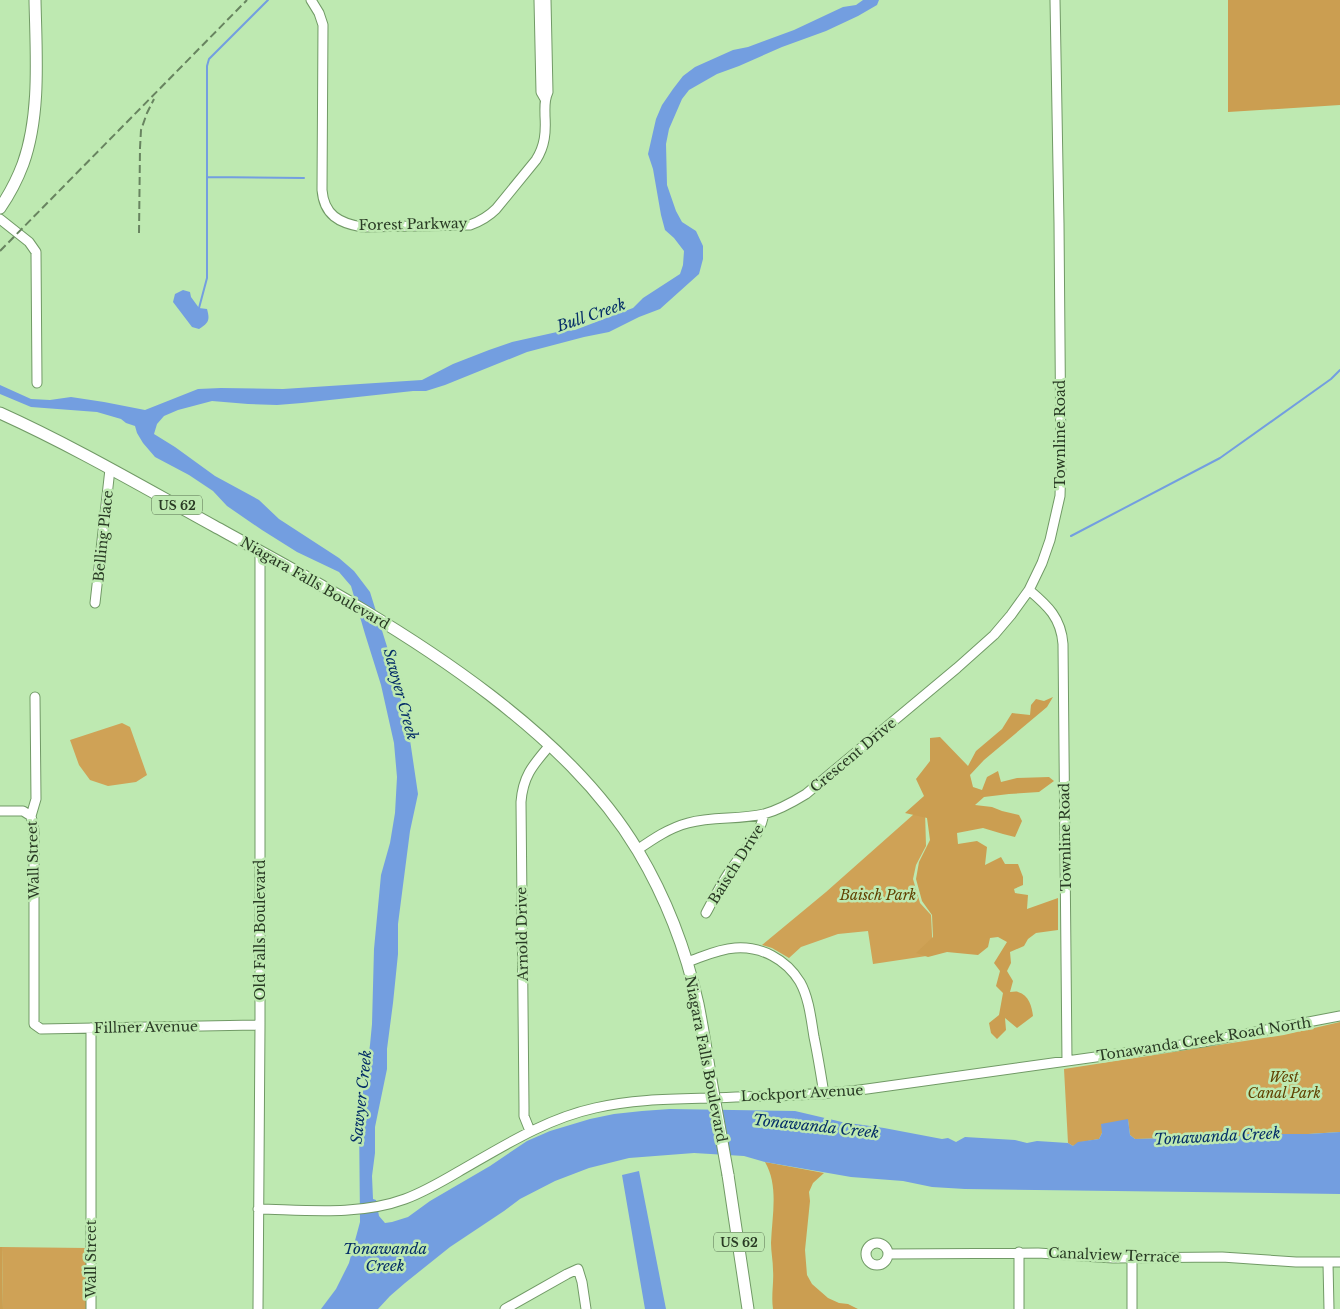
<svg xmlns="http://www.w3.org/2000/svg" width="1340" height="1309" font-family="'Libre Baskerville',serif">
<rect width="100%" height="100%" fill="#bee9b1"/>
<!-- green -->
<path fill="#cfa256" d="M122,723L130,727L147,775L136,782L108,786L90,780L79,765L70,740Z
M925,811L926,846L916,865L913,879L920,903L931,915L933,955L873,964L868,931L838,934L801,947L789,958L772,948L762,945L826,892L914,814Z
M1340,1022V1132L1308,1134H1248L1245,1136L1135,1139L1130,1135L1128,1120L1102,1133L1099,1139L1082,1142L1073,1146L1068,1143L1064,1069L1284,1035Z
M2,1247L86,1248V1309H3Z"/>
<!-- forest -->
<path fill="#cb9e51" d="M1228,0H1340V105L1228,112Z
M1053,697L1047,707L984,760L970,775L973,787L982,790L987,777L998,771L1001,782L1017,778L1049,777L1054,781L1039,792L1009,794L984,797L975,805L992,807L1002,811L1019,815L1022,821L1015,837L1003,834L983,828L957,833L958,844L977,841L987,847L985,865L1001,857L1005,864H1018L1023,877V885L1014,889L1015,893L1028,895L1027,909L1058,898V930L1036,933L1028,939L1024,946L1010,952L1011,963L1007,971L1013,981L1010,992C1013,992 1016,991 1018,992C1029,995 1032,1007 1033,1016L1017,1028L1005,1018L1006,1030L997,1039L991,1033L989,1023L999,1015L1003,993L996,986L1000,971L994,963L1007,942L998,937L990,938L988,947L978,955L947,952L928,957L916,953L933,937L932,915L922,901L916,879L919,862L930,840L927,818L905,813L924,796L916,779L930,761V738L940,737L968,766L976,751L1002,729L1012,713L1030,715L1031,705L1036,699L1044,701Z
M765,1162L824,1173L813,1183L809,1192L810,1201L805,1250L807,1275L812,1284L828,1298L839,1303L848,1304L858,1309H773C771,1296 774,1283 773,1270C773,1261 771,1252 771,1243C772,1216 779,1186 765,1162Z
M0,1247H2L3,1309H0Z"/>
<!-- water -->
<path fill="#739ee0" d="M863,0H879L877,5L858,16L826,31L782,47L739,66L717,74L689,90L682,99L669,129L666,144L667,185L676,211L682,222L696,231L703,246V259L699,274L660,309L639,317L609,332L584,337L527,352L445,385L426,391H413L302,403L277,405L248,404L212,401L178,410L164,416L157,424L154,434L175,447L215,476L259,500L279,519L339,558L354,571L370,592L389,653L402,703L410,740L418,794L410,831L398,924V954L393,1003L387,1049V1069L375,1127V1153L372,1176L373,1199L376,1200L379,1216L385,1223L392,1222L408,1217L430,1201L490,1166L527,1141L550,1131L590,1119L614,1114L642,1111L670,1109L795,1111L842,1122L884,1128L942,1139L948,1138L956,1142L965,1137L1015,1140L1027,1143L1037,1141L1068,1143L1073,1146L1078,1142L1099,1139L1102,1133L1101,1124L1128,1119L1130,1135L1135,1139L1244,1136L1248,1134H1308L1340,1132V1194L965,1189L932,1187L903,1181L851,1177L765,1162L744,1156L694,1153L629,1158L589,1168L555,1181L520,1199L504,1211L450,1247L405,1283L390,1296L378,1309H321L336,1289L349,1263L360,1222L359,1116L370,1045L372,1024L374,949L381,875L390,843L395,813L397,777L394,743L381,685L365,634L351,586L339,572L297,552L262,530L227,506L213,491L189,475L155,457L143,443L137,433L135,426L126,423L121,419L97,412L31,407L0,394V385L31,399L50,400L71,397L104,402L145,410L198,389L221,388L283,389L422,380L453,364L489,350L512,342L557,332L575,330L633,308L643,298L680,274L683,265L684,251L674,238L665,230L661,215L653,169L648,154L656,119L662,105L673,89L683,76L695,67L733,50L748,47L794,30L843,7L856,5Z
M183,290L190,292L191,297L199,308L207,309C210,320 209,323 199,329L192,327L173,302L175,294Z
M639,1171L666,1309H645L622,1175Z"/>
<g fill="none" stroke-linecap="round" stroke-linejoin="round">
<!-- stream -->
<path stroke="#739ee0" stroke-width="2" d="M207,177L304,178
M199,308L207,278V66L209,59L268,0
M1071,536L1220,458L1331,379L1340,370"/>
<defs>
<path id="minor" d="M311,0L319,13L323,25L322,190C324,215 339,223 362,227L470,225C481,221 488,217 496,209L536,160C545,146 546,132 545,116C545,107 544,100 548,92L546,0
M539,0L541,92L545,99
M0,219L29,242L36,252L37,383
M1029,590C1048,606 1061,618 1063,644L1067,1061
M95,603L110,469
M35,697L36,799L31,816L34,830V1024L41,1029L260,1025
M0,811H23L31,816
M637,850C653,839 669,828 688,823C713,816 739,820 764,814C779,810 793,802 806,794L957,668L994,635L1011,615L1029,590L1042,563L1050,540L1060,496L1061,461L1059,223L1055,0
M706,913C714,898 722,882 732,868C744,850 760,836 764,814
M687,962C702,957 718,949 735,948C761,946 786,959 800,982C809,998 811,1019 814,1037C818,1056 821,1075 824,1094
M91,1028V1309
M530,1131L524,1116V1107L521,802C523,775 534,764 550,745
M258,1209C306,1210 359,1216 405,1199C424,1192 441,1182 458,1172C502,1147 545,1119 595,1108C633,1099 673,1099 712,1098C763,1096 815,1096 867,1089L1203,1042L1340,1016
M866 1254a11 11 0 1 1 22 0a11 11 0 1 1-22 0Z
M1019,1252V1309
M888,1254L1038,1253L1113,1258L1222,1257L1296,1262H1340
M1132,1258V1309
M1328,1263L1329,1309
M258,1309L260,1025V551
M505,1309L567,1274L578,1269L582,1282L586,1309"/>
<path id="major" d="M0,208C9,195 17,180 23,164C41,114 36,53 35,0
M0,413C73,446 143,487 214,526C309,578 404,629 490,695C547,739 601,789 638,851C666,898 686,950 698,1004C703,1029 707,1055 711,1080
M728,1175L748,1309"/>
</defs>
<!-- minor casing -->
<use href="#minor" stroke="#719a66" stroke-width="11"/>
<!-- major casing -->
<use href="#major" stroke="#719a66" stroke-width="13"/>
<!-- minor -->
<use href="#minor" stroke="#fff" stroke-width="9"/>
<!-- major -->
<use href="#major" stroke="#fff" stroke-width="11"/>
<!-- rail -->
<path stroke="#688460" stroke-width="2" stroke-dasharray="8 4" stroke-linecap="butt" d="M139,233L140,148L141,130L147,113L154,99
M0,251L247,0"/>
<defs>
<path id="major-bridge" d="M711,1080L728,1175"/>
</defs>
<!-- major-bridge casing -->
<use href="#major-bridge" stroke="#719a66" stroke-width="13" stroke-linecap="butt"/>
<!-- major-bridge -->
<use href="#major-bridge" stroke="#fff" stroke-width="11"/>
</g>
<g text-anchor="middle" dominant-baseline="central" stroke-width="5" stroke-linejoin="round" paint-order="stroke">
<!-- shield labels -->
<g fill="#bee9b1" stroke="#566e4e" stroke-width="1">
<rect x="152" y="495.5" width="50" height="19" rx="4"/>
<rect x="714" y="1232.5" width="50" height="19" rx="4"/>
</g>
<g font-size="12" font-weight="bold" fill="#293a24">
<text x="177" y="505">US 62</text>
<text x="739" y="1242">US 62</text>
</g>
<!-- street labels -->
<g font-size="14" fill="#293a24" stroke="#bee9b1">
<text transform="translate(413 224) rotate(-1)">Forest Parkway</text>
<text transform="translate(1060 434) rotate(-90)">Townline Road</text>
<text transform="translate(103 536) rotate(-84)">Belling Place</text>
<text transform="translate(315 583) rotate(30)">Niagara Falls Boulevard</text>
<text transform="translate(853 755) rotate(-40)">Crescent Drive</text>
<text transform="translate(1065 837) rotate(-91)">Townline Road</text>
<text transform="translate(33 860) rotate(-92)">Wall Street</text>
<text transform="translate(736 864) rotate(-58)">Baisch Drive</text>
<text transform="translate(260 930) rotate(-90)">Old Falls Boulevard</text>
<text transform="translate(522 934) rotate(-91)">Arnold Drive</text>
<text transform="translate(146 1027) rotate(-1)">Fillner Avenue</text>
<text transform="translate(1204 1039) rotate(-9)">Tonawanda Creek Road North</text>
<text transform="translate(706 1059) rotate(79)">Niagara Falls Boulevard</text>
<text transform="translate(802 1093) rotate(-3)">Lockport Avenue</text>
<text transform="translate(1114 1255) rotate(2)">Canalview Terrace</text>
<text transform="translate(91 1259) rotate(-90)">Wall Street</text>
</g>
<!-- park labels -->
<g font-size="14" font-style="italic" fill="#604100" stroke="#bee9b1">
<text x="878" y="895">Baisch Park</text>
<text x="1284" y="1077">West<tspan x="1284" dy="16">Canal Park</tspan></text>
</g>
<!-- water labels -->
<g font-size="15" font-style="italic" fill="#042d67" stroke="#bee9b1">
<text transform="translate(591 315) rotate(-19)">Bull Creek</text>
<text transform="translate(401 694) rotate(75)">Sawyer Creek</text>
<text transform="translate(361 1097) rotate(-84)">Sawyer Creek</text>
<text transform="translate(816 1126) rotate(6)">Tonawanda Creek</text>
<text transform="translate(1217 1136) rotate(-3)">Tonawanda Creek</text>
<text x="385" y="1248">Tonawanda<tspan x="385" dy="17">Creek</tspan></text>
</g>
</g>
</svg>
